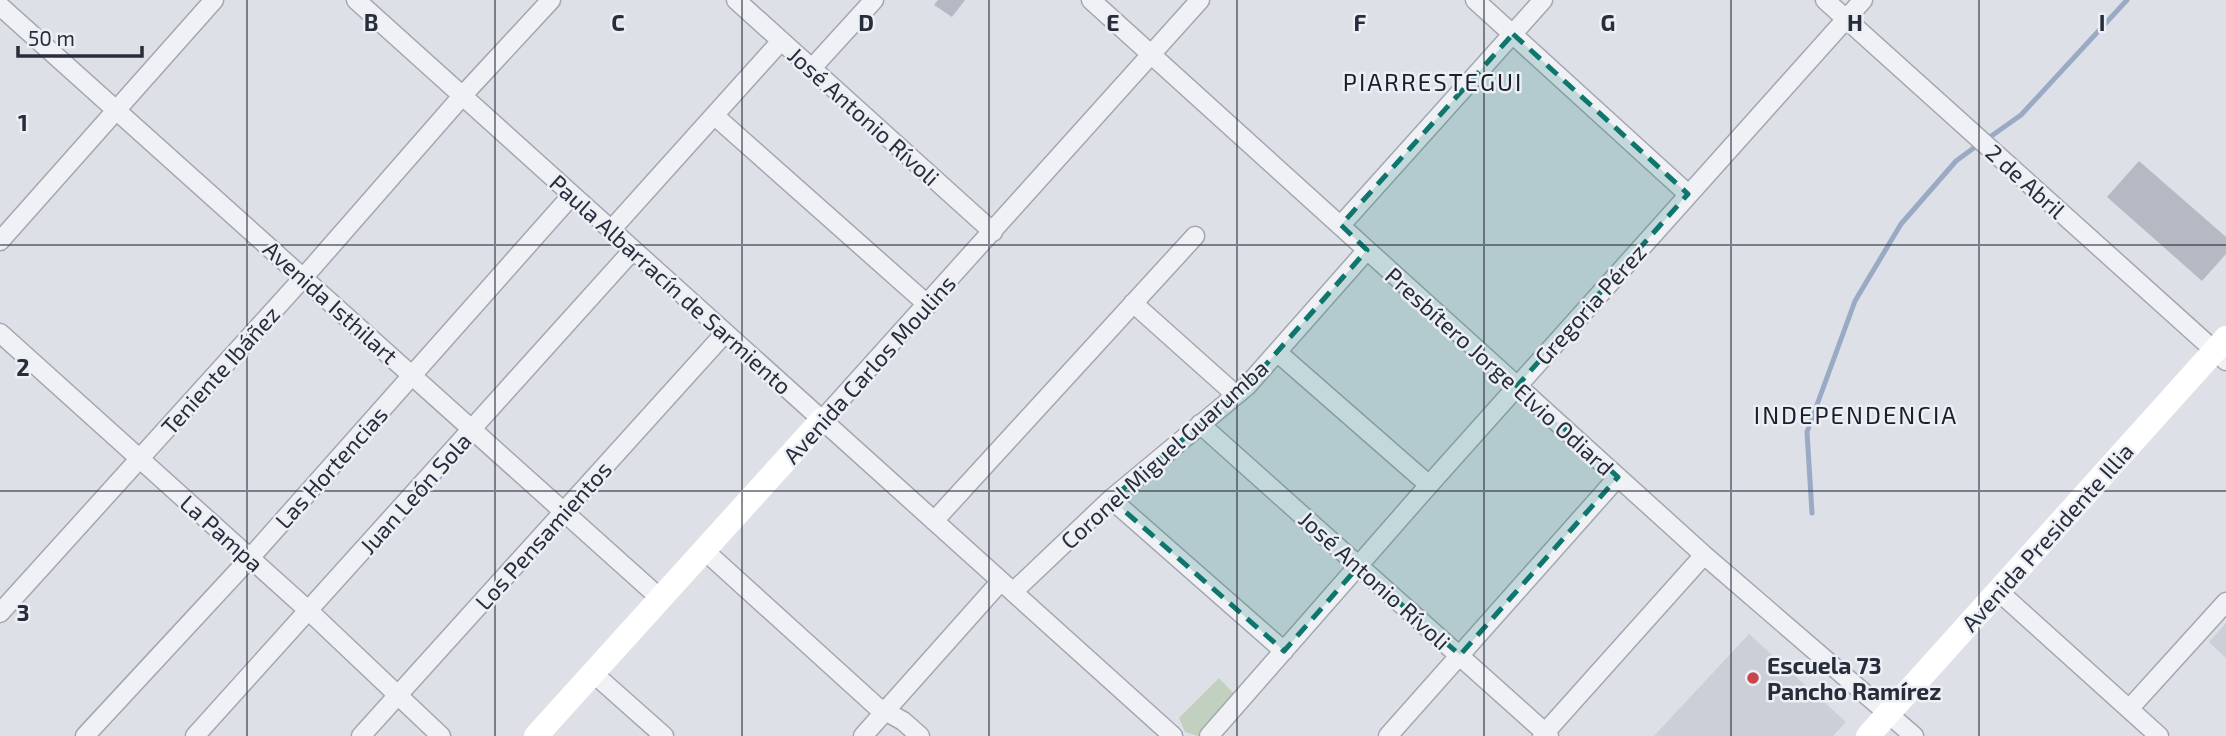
<svg xmlns="http://www.w3.org/2000/svg" width="2226" height="736" font-family="'Exo 2',sans-serif">
<rect width="100%" height="100%" fill="#dde0e6"/>
<!-- built -->
<path fill="#cbcfd8" d="M2226,623V658L2209,642Z
M1749,634L1846,722L1833,736H1654Z"/>
<!-- green -->
<path fill="#c1d0bf" d="M1219,678L1237,697L1198,736L1185,732L1179,718Z"/>
<g fill="none" stroke-linecap="round" stroke-linejoin="round">
<!-- stream -->
<path stroke="#9aaac5" stroke-width="5" d="M1990,137L2021,115L2127,0
M1812,513L1807,432L1855,301L1901,224L1956,161L1975,147"/>
</g>
<!-- building -->
<path fill="#b5b9c3" d="M938,0H965L952,17L934,5Z
M2139,161L2226,237V254L2202,281L2107,197Z"/>
<g fill="none" stroke-linecap="round" stroke-linejoin="round">
<defs>
<path id="street" d="M356,0L1173,736
M736,0L993,232
M1091,0L1704,555L1914,736
M1475,0L1688,194
M1825,0L2226,361
M0,6L661,599
M812,68L874,0
M715,116L928,305
M1341,225L1543,0
M611,230L781,41
M0,241L214,0
M1133,303L1236,395
M0,333L309,611L441,736
M1277,352L1429,485
M822,420L1200,0
M1200,424L1549,736
M1111,499L1284,651
M934,521L1195,236
M705,551L876,706L903,721L920,736
M1998,591L2159,736
M1013,592L1111,499L1247,386L1367,250
M0,613L303,278L463,95L551,0
M593,673L664,736
M2129,709L2226,602
M85,736L250,558L572,195
M195,736L633,250
M361,736L725,333
M863,736L1001,581
M1209,736L1429,485L1863,0
M1388,736L1618,477
M1542,736L1704,555"/>
</defs>
<!-- street casing -->
<use href="#street" stroke="#a3a7b0" stroke-width="21"/>
<!-- street -->
<use href="#street" stroke="#f0f1f5" stroke-width="18"/>
<!-- secondary -->
<path stroke="#fff" stroke-width="24" d="M536,736L822,420
M1868,736L2226,338"/>
</g>
<!-- marked area -->
<path fill="#0f766e" fill-opacity="0.2" stroke="#0f766e" stroke-width="5" stroke-dasharray="14 9" stroke-linejoin="round" d="M1513,34L1688,194L1517,386L1618,477L1460,655L1358,567L1284,651L1111,499L1247,386L1367,250L1341,225Z"/>
<!-- grid -->
<path fill="none" stroke="#282d3c" stroke-width="2" stroke-opacity="0.55" d="M247,0V736M495,0V736M742,0V736M989,0V736M1237,0V736M1484,0V736M1731,0V736M1979,0V736M0,245H2226M0,491H2226"/>
<!-- markers -->
<circle fill="#c6474d" stroke="#eceff4" stroke-width="2.5" cx="1753" cy="678" r="7"/>
<g text-anchor="middle" dominant-baseline="central" stroke-width="5" stroke-linejoin="round" paint-order="stroke">
<!-- street labels -->
<g font-size="23" fill="#282d3c" stroke="#eceff4">
<text transform="translate(864 116) rotate(42)">José Antonio Rívoli</text>
<text transform="translate(2026 181) rotate(42)">2 de Abril</text>
<text transform="translate(671 284) rotate(42)">Paula Albarracín de Sarmiento</text>
<text transform="translate(331 302) rotate(42)">Avenida Isthilart</text>
<text transform="translate(1590 304) rotate(-48)">Gregoria Pérez</text>
<text transform="translate(869 369) rotate(-48)">Avenida Carlos Moulins</text>
<text transform="translate(220 370) rotate(-48)">Teniente Ibáñez</text>
<text transform="translate(1500 371) rotate(42)">Presbítero Jorge Elvio Odiard</text>
<text transform="translate(1164 454) rotate(-42)">Coronel Miguel Guarumba</text>
<text transform="translate(331 467) rotate(-48)">Las Hortencias</text>
<text transform="translate(415 493) rotate(-48)">Juan León Sola</text>
<text transform="translate(222 533) rotate(42)">La Pampa</text>
<text transform="translate(543 535) rotate(-48)">Los Pensamientos</text>
<text transform="translate(2047 537) rotate(-48)">Avenida Presidente Illia</text>
<text transform="translate(1375 580) rotate(42)">José Antonio Rívoli</text>
</g>
<!-- poi labels -->
<g font-size="23" font-weight="bold" fill="#282d3c" stroke="#eceff4" text-anchor="start">
<text x="1767" y="665">Escuela 73<tspan x="1767" dy="26">Pancho Ramírez</tspan></text>
</g>
<!-- neighbourhood labels -->
<g font-size="24" letter-spacing="2" fill="#1a1e2d" stroke="#eceff4">
<text x="1433" y="81">PIARRESTEGUI</text>
<text x="1856" y="414">INDEPENDENCIA</text>
</g>
</g>
<g font-size="23" text-anchor="middle" font-weight="bold" fill="#282d3c" stroke="#eceff4" stroke-width="5" stroke-linejoin="round" paint-order="stroke">
<text x="371" y="31">B</text>
<text x="618" y="31">C</text>
<text x="866" y="31">D</text>
<text x="1113" y="31">E</text>
<text x="1360" y="31">F</text>
<text x="1608" y="31">G</text>
<text x="1855" y="31">H</text>
<text x="2102" y="31">I</text>
<text x="23" y="131">1</text>
<text x="23" y="376">2</text>
<text x="23" y="621">3</text>
</g>
<!-- scale -->
<path d="M18 46v10h124v-10" fill="none" stroke="#282d3c" stroke-width="3.5"/>
<text x="28" y="46" font-size="21" fill="#282d3c" stroke="#eceff4" stroke-width="5" paint-order="stroke">50 m</text>
</svg>
